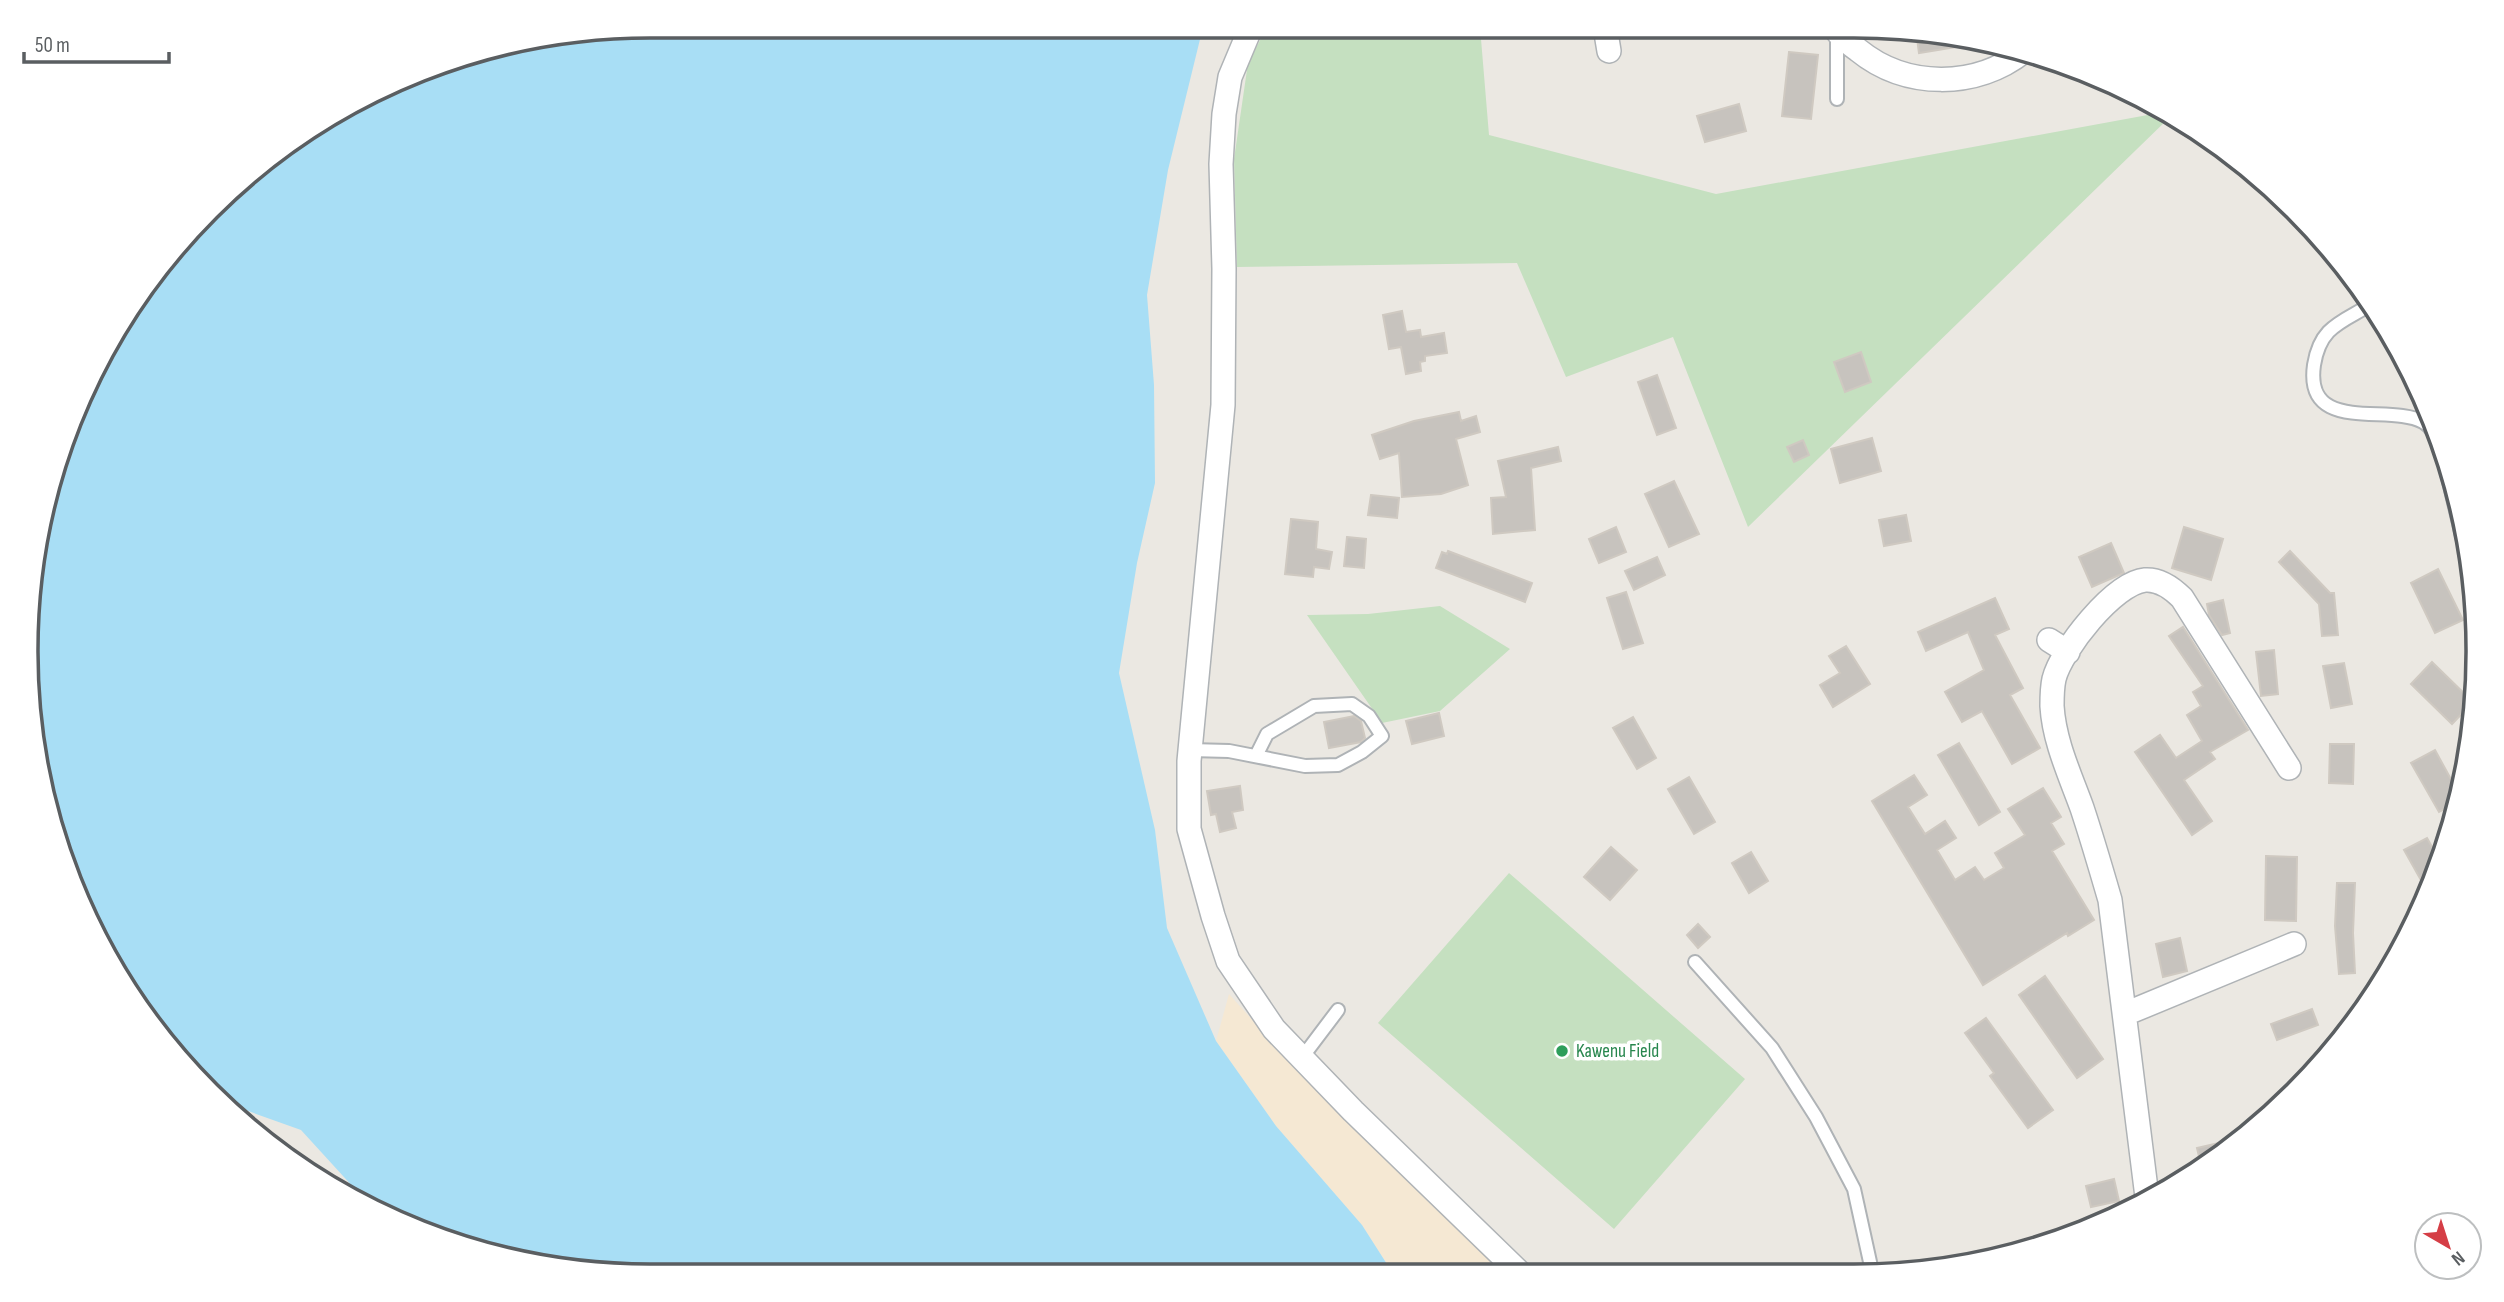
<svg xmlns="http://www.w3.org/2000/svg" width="2504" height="1302" font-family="'Sofia Sans Condensed',sans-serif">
<rect width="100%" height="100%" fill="#ebe8e2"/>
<!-- green -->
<path fill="#c5e0c0" d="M1267,27H1480L1489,135L1716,194L2164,112L2171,116L1748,527L1673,337L1566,377L1517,263L1237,267L1234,159L1248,63Z
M1440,606L1510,649L1440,711L1382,723L1307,615L1368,614Z
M1509,873L1745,1079L1614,1229L1378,1023Z"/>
<!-- sand -->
<path fill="#f5e8d3" d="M1229,994L1319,1094L1507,1272H1392L1362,1225L1276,1126L1216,1041Z"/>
<!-- water -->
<path fill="#a8def5" d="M651,26L1203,27L1168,170L1147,295L1154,385L1155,483L1137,563L1119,673L1155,830L1167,928L1216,1041L1276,1126L1362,1225L1392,1272L611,1274L490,1255L375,1211L301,1130L223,1102L182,1063L74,890L28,692L47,490L131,304L270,156L450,60Z"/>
<!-- building -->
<path fill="#c7c3be" stroke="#cfc9c1" stroke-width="2" d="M1916,31L1975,41V44L1919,53Z
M1789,52L1818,55L1811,119L1782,116Z
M1739,104L1746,131L1705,142L1697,116Z
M1402,311L1406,332L1420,330L1421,337L1444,333L1447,353L1425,356V361L1420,362L1421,371L1406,374L1401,347L1389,349L1383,315Z
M1861,352L1871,382L1845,392L1834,362Z
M1657,375L1676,428L1657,435L1638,382Z
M1459,412L1461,421L1476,416L1480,432L1456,439L1468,485L1441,494L1402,497L1399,453L1380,459L1372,435L1414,421Z
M1872,438L1881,471L1840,483L1831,449Z
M1803,440L1809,455L1794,462L1787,447Z
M1558,447L1561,461L1531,468L1535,530L1493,534L1491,498L1506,497L1498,461Z
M1674,481L1699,534L1669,547L1645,494Z
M1371,495L1399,498L1397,518L1368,515Z
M1906,515L1911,541L1884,546L1879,520Z
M1291,519L1318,522L1316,549L1332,552L1329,569L1314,567L1313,577L1285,574Z
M1616,527L1626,552L1599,563L1589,539Z
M2184,527L2223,539L2211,580L2172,568Z
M1347,537L1366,539L1364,568L1344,566Z
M2111,543L2124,573L2092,587L2079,557Z
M1448,551L1532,583L1525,602L1436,568L1442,552L1447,554Z
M2290,551L2330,593H2334L2338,635L2322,636L2319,604L2279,562Z
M1657,557L1665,575L1634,590L1625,571Z
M2438,569L2463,620L2435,633L2411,583Z
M1626,592L1643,643L1623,649L1607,598Z
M1995,598L2009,629L1995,635L2023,688L2010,695L2040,748L2012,764L1982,711L1962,722L1945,692L1984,670L1968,632L1926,651L1918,632Z
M2223,600L2230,633L2222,635L2209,615L2207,604Z
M2183,627L2248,730L2210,752L2215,759L2184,780L2212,821L2192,835L2135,752L2160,735L2176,758L2202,741L2187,715L2201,706L2193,692L2203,686L2169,636Z
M1846,646L1870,684L1833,707L1820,685L1840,673L1829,656Z
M2274,650L2278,694L2261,696L2256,652Z
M2432,662L2473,702L2452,724L2411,684Z
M2344,663L2352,704L2331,708L2323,666Z
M1439,713L1444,736L1412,744L1406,721Z
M1354,716L1361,721L1365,738L1361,742L1329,748L1324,722Z
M1633,717L1656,758L1637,769L1613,728Z
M1959,743L2000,812L1979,825L1938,755Z
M2330,744H2354L2353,784L2329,783Z
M2435,750L2459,794L2458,802L2439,812L2411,763Z
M1914,775L1927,795L1908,807L1925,834L1945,821L1956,838L1937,850L1955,880L1975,867L1984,880L2004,868L1995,853L2025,835L2008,809L2043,788L2061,817L2051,823L2064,844L2052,851L2094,920L2068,936L2067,933L1983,985L1872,801Z
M1689,777L1715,822L1694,834L1668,789Z
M1240,786L1243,810L1232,812L1236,828L1220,832L1216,814L1211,815L1207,791Z
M2427,838L2439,859L2427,891L2404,850Z
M1611,847L1637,870L1610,900L1584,877Z
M1751,852L1768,881L1749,893L1732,863Z
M2266,856L2297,857L2296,921L2265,920Z
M2337,883H2355L2353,933L2355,973L2339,974L2335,926Z
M1698,924L1710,937L1698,948L1687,935Z
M2180,938L2187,971L2163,977L2156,944Z
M2045,976L2103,1059L2077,1078L2019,995Z
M2312,1009L2318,1025L2277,1040L2271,1024Z
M1986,1018L2053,1110L2028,1128L1990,1076L1994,1073L1965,1033Z
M2241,1138L2233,1147L2201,1165L2197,1148Z
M2114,1179L2119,1201L2091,1207L2086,1186Z"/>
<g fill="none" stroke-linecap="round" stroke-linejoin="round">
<defs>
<path id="lane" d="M1837,99V33
M2370,305C2340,323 2320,327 2314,365C2304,435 2389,403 2423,422C2433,428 2437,438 2441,448L2473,582
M1190,750L1229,751L1305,766L1338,765L1362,752L1382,736L1369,716L1352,704L1314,706L1267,734L1256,756
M1695,962L1772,1048L1816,1117L1854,1189L1872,1271
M1301,1059L1338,1010"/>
<path id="street" d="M1251,27L1230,77L1224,114L1221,164L1224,269L1223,405L1189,761V829L1213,916L1228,961L1274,1029L1353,1111L1519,1272
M1605,27L1609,51
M1835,28C1840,37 1850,44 1858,50C1906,89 1976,89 2024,51
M2049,640L2068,652
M2125,1014L2294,944
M2147,1197L2110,900C2101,869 2092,838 2082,808C2070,775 2054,741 2052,706C2052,697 2052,688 2054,679C2061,650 2114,583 2145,580C2160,579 2173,589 2182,598L2289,768"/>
</defs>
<!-- lane casing -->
<use href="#lane" stroke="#afb3b6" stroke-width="16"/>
<!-- street casing -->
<use href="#street" stroke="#afb3b6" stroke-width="26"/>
<!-- lane -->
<use href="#lane" stroke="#fff" stroke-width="12"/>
<!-- street -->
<use href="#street" stroke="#fff" stroke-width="23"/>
</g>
<!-- markers -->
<circle fill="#2e9e5b" stroke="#fff" stroke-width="2.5" cx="1562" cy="1051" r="7"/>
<g text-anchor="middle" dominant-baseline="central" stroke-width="7" stroke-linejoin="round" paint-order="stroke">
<!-- leisure labels -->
<g font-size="19" fill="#27864d" stroke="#fff" text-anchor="start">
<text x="1576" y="1051">Kawenu Field</text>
</g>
</g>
<!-- crop -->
<path d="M0 0H2504V1302H0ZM650 38H1854A612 612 0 0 1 2466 650V652A612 612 0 0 1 1854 1264H650A612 612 0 0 1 38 652V650A612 612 0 0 1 650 38Z" fill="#fff" fill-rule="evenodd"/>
<path fill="none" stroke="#5a5e61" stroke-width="3.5" d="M650 38H1854A612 612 0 0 1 2466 650V652A612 612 0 0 1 1854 1264H650A612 612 0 0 1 38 652V650A612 612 0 0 1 650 38Z"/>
<!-- north arrow -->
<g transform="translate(2448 1246) rotate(141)"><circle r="33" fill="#ffffff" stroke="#bdbfc0" stroke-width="2"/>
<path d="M0-5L12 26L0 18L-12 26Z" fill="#d53e46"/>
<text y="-10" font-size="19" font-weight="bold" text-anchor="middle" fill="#5a5e61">N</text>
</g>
<!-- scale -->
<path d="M24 52v10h145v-10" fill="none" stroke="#5a5e61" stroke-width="3.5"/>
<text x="35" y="52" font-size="21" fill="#5a5e61" stroke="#ffffff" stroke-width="5" paint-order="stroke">50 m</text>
</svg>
